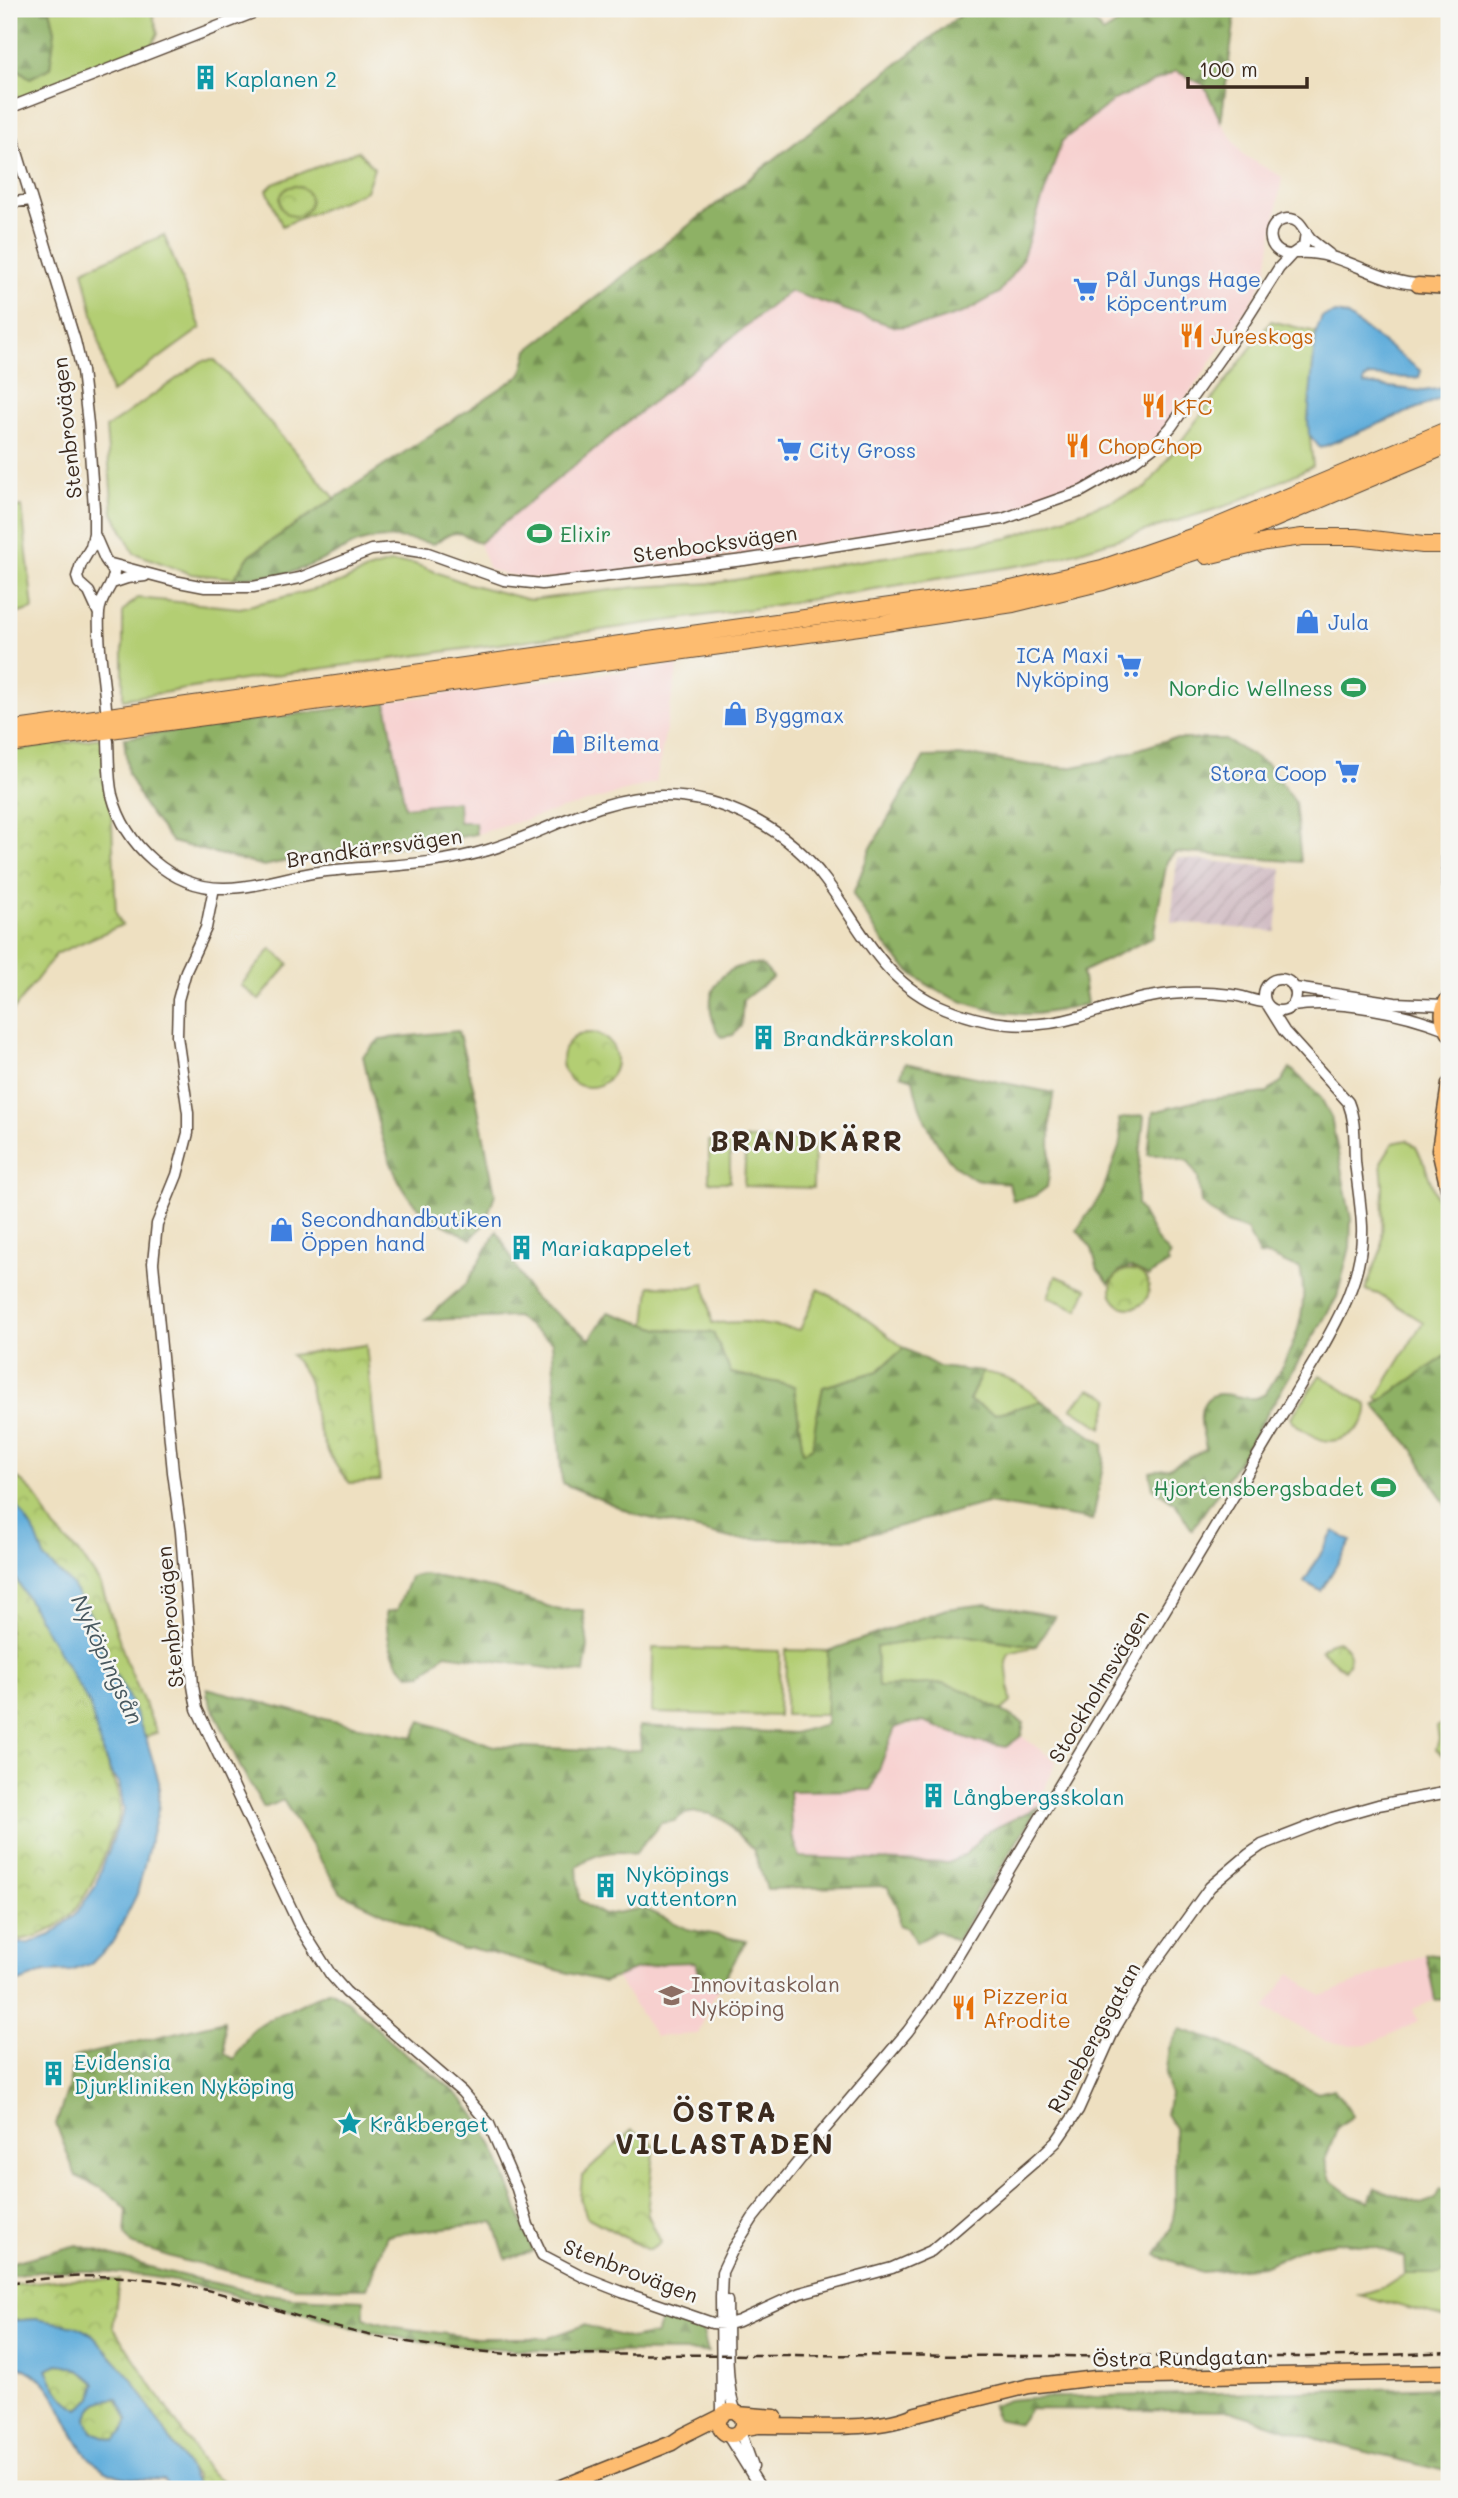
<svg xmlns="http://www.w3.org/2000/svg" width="1458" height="2498" font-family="Mali,sans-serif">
<defs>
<pattern id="industrial-furrows" width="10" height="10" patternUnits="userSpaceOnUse" patternTransform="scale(1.75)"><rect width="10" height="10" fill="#d2bec5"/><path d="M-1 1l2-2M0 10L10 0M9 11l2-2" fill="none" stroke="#b5a3a9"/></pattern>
<pattern id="forest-firs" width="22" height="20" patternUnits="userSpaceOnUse" patternTransform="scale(1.75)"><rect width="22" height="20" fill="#8eb165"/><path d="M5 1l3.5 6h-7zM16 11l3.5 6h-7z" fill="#759053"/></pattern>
<pattern id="park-crowns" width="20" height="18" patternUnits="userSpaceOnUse" patternTransform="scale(1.75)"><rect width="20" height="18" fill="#b3ce73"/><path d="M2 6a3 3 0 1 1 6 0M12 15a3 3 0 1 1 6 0" fill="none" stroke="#9bb163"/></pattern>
</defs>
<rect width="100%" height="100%" fill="#f6f6f2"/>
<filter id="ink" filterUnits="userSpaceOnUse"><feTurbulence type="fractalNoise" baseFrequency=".0143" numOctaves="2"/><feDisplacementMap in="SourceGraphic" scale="14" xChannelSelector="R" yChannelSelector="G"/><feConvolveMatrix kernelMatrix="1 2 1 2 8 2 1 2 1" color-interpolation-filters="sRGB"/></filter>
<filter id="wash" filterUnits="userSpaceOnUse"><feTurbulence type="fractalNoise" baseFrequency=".00686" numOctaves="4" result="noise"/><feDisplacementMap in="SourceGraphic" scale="28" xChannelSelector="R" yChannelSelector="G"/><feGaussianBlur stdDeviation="1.57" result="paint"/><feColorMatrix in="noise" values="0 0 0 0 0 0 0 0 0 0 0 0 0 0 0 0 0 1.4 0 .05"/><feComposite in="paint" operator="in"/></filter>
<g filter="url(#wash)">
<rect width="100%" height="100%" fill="#eee0c1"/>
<!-- built -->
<path fill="#f7d0cf" d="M1176,71L1204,85L1221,122L1243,155L1282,177L1267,268L1257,293L1206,370L1158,436L1135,455L1084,480L1032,499L1020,508L981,519L756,553L553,579H533L508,575L489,569L479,544L789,291L896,327L928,324L965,312L999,293L1021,262L1062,141L1114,100Z
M678,665L656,782L476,834L475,822H459L458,801L405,807L386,702L514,684Z
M923,1722L978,1742L1005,1747L1021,1736L1056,1761L1038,1807L985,1833L965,1855L948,1863L800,1857L792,1835L789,1791L871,1790L895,1728Z
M1426,1954L1435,2000L1413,2009L1418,2022L1369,2044L1349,2045L1324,2041L1265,2008L1290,1973L1321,1996Z
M697,1962L702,1987L719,1988L711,2002L698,2034L655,2036L616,1977L634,1970L666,1963Z"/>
<!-- industrial -->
<path fill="url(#industrial-furrows)" d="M1177,858L1282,868L1276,932L1171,922Z"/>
<!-- grass -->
<path fill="#b3ce73" stroke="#777c48" stroke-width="2" d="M50,9H151L158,33L151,47L18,99L9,72V63L30,78L55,31Z
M358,151L374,168L366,191L282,226L267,190L273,184Z
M164,235L201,328L111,393L83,270Z
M1271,321L1316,332L1308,420L1313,466L1232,504L1047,561L745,610L275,675L123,699V611L137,598L240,608L340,583L367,570L390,563H412L465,583L530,600L636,587L715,583L1009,538L1146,488Z
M215,360L335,498L250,555L234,578L191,574L134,553L113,513L106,428L202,361Z
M22,507L33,609L9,616V508Z
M271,949L289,964L259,1000L241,985Z
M746,1139L814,1141L813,1188L744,1186Z
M1407,1140L1416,1147L1424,1163L1449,1233V1354L1380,1401L1377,1397L1423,1322L1378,1294L1365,1290L1382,1248L1383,1185L1381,1162L1393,1143Z
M709,1141H730V1182H709Z
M1056,1276L1087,1289L1078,1310L1048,1297Z
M705,1283L712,1323L747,1322L800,1330L818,1289C850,1305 876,1326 904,1348L878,1371L823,1387C819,1408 813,1427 813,1447L803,1452L794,1386L731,1373L713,1333L660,1329L646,1325L650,1286L691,1287Z
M982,1372C1007,1375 1023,1384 1042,1401L995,1414L969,1401Z
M1320,1375L1367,1405C1369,1424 1349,1440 1330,1441C1318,1441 1297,1428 1291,1418Z
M1090,1389L1107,1396L1110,1399L1102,1428L1071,1408Z
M957,1634L1036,1646L1009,1653L1006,1662L1011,1702L1001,1711L944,1683L878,1688L876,1647Z
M653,1648L780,1651L778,1716L652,1713Z
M786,1650L828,1651L827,1715H785Z
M1449,1720V1760L1436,1749L1439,1739L1437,1727Z
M1449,2265V2319L1359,2295L1385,2287L1405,2274H1440Z"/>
<!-- forest -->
<path fill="url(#forest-firs)" stroke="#646e42" stroke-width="2" d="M9,9H50L55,31L50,68L30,78L9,63Z
M968,9H1084L1103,33L1141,9H1236L1221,122L1204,85L1176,71L1114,100L1062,141L1021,262L999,293L965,312L928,324L896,327L789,291L479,543C457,530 454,529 434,544C407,538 379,534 353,545C332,555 312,567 288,573C271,577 252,576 234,578L250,555L522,374L528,350Z
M386,702L405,807L458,801L459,822H475L476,834L424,844L322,853L264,866L172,842L145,807L128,774L124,738Z
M1170,739H1223L1267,764L1295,802L1301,862L1175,852L1167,861L1153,937L1082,972L1087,1004C1067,1008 1044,1015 1023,1014C981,1012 932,995 902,964C882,944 868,918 853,894L871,848L924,757L975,756L1030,765L1068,768L1103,761Z
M751,964L762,965L773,977L743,1000L741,1026L733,1035L721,1037C700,1004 711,970 751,964Z
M458,1031L476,1097L495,1194L485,1223L471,1239C450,1227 422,1216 408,1196C381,1156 374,1102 363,1056L380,1039Z
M905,1063L1054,1093C1046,1124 1054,1156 1047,1187L1035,1196L1013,1201L1009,1183C999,1182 987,1182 976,1179C943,1168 917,1111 913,1079L901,1075Z
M1290,1068L1320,1096L1331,1117L1351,1219L1350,1247L1337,1297L1238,1462L1192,1530L1175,1503L1153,1488L1150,1472L1169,1468L1206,1449C1204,1435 1196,1415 1205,1402C1217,1385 1240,1401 1256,1398C1266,1396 1269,1388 1274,1380C1295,1347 1310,1307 1300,1268C1282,1265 1280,1256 1259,1255L1247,1230L1224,1222L1201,1203L1198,1177L1188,1161L1163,1155H1148L1153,1112L1201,1100L1266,1093L1282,1081Z
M1142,1115L1144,1117L1137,1185V1204L1158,1242L1170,1255L1167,1259L1169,1263L1148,1276L1130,1267L1120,1271L1109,1283L1098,1270L1092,1249L1077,1230L1101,1195L1121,1142L1119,1119Z
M497,1231L531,1295L590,1339L608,1312L660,1329L713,1333L731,1373L794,1386L803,1452L813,1447C813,1427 819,1408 823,1387L878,1371L904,1348L939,1367L982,1372L969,1401L995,1414L1042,1401L1103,1444L1104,1460L1093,1520L987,1503L851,1539H734L637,1515L562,1483L552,1342L516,1317L425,1320L467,1283Z
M1449,1354V1511L1413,1449L1374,1405Z
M424,1574L495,1589L559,1610H583L588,1646L584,1673L445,1654L422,1674L410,1675C389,1658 387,1638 386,1612L397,1610L410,1577Z
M986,1604L1055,1616L1036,1646L957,1634L876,1647L878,1687L944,1683L966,1691L1024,1723L1021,1736L1006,1747L978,1742L923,1722L908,1723L895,1728L871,1790L789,1791L792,1835L800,1857L948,1863L965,1855L985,1833L1038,1807L956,1941L937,1931L916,1943L908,1928L899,1925L898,1907L887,1886L767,1889L753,1849L723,1819L710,1814L696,1812L684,1814L674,1821L661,1823L635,1854C613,1849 596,1853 577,1866L579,1899L589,1907L604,1915L644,1908L687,1929L746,1941L719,1988L702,1987L696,1962L666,1963L634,1970L604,1982L471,1948L462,1950L341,1893L283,1800L264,1808L240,1766L207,1695V1688L324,1719L413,1737L421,1721L494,1746L621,1751L641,1750L639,1726L794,1733L826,1724L828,1651L946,1609Z
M1426,1954L1449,1957V1999L1435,2000Z
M330,1990C357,2005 376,2030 400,2049C420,2065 441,2078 459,2096C498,2135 513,2202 533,2251L506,2259L494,2222L387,2235L367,2288L295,2287L181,2260L133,2245L125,2235L127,2210C113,2193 96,2185 76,2176L56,2124L69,2085L74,2057L224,2021L225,2054L234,2059L250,2033L260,2024Z
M1180,2029L1223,2043L1277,2074L1318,2093L1334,2089L1353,2116L1338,2127L1325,2160L1331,2180L1352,2196L1369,2202L1375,2188L1421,2204L1435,2199L1440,2189L1449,2193V2266L1441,2274H1405L1404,2257L1378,2248L1338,2242L1308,2246L1263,2266L1202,2272L1156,2255L1171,2229L1175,2207V2128L1166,2114L1170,2095L1165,2076L1169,2048Z
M77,2245L160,2270L252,2292L292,2297L364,2300V2319L395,2327L476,2338H548L584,2325L631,2339L656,2334L664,2314L701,2325L708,2352C612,2351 516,2354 421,2341C308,2325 203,2273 88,2271C62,2270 35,2270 9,2277V2263Z
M1449,2387V2472L1334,2444L1230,2411L1030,2409L1019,2424L996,2419L992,2406L1009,2400L1029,2398Z"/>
<!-- park -->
<path fill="url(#park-crowns)" stroke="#777c48" stroke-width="2" d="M280 201a15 15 0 1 1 30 0a15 15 0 1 1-30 0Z
M108,737L116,913L122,925L56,954L9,1016V751Z
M562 1060a27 27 0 1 1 54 0a27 27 0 1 1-54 0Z
M1111 1289a19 19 0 1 1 38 0a19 19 0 1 1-38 0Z
M366,1345L380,1481L350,1483C332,1464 321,1441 315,1415C312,1402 312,1390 307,1378C303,1369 297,1363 291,1355Z
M9,1470L35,1494L54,1528L83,1558L101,1585L127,1663L157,1733L102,1751C108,1771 119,1787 120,1807C121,1819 111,1836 107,1848C87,1899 69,1937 9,1941Z
M1337,1641C1350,1648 1354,1658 1344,1670L1321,1650L1328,1644Z
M632,2130L655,2145L647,2213L661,2242L648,2250L587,2217L580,2198L582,2176Z
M64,2279L119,2280L113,2327L209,2472L236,2489H202L195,2482L196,2476L189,2469L130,2377L93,2335L36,2319L9,2321V2285Z
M58,2364C75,2365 84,2372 96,2383L92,2398L79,2409C61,2398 55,2389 47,2369Z
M117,2398L128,2420L123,2432L115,2440L92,2432L87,2419C93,2402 100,2400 117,2398Z"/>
<!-- water -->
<path fill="#63afdc" stroke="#4f6c7d" stroke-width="2" fill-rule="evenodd" d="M1336,313L1346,315L1421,371L1419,377L1413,378L1369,376L1364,380V384L1423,391L1443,388L1449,395L1320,448L1309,434L1308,420L1316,332L1322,317Z
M9,1493L36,1535L45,1559L71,1584L93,1619L103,1654L127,1694L147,1741L159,1782V1806L137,1894L113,1942L91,1964L70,1971L45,1972L9,1986V1944L29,1943L51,1935L75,1915L95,1887L124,1810L119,1783L111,1773L102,1751L89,1704L9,1567Z
M1334,1531L1351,1541L1321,1591L1304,1582Z
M36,2319L76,2326L93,2335L130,2377L189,2469L195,2482L202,2489H171L163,2480C145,2479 126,2480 109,2472C72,2456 68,2406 42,2380C34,2373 19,2366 9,2360V2321ZM58,2364C75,2365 84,2372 96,2383L92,2398L79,2409C62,2399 54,2387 47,2369ZM117,2398L128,2420L123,2432L115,2440L92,2432L87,2419C93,2402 100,2400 117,2398Z"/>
</g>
<g filter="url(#ink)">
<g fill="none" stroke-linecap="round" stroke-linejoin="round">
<defs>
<path id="minor" d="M9,108L263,9
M9,126L75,341L82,371L88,424L94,508V533L91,547L81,564L77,577L79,583L89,592L99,614
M9,203L30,200
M1306,232L1304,246L1291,255C1265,254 1264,221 1287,219C1302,218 1303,232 1311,240C1317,245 1324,250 1329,254
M1297,253C1342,249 1379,286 1425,284
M95,536L105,559L114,572C114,587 100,596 99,613C97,643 104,678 106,708
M111,564L179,582L205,587H253L300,578L371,550L395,548L428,553L504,580L542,584L744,560L1003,519L1082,491L1133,462L1153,447L1171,427L1239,331L1279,268L1291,255
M112,583L127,578L145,576
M108,741C109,758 108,778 112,795C125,845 171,889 225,888C256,888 287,876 319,872C375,865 433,867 488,850C546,833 600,796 662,796C726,796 789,830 826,881C863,931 883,983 945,1008C988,1026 1033,1030 1078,1017C1102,1010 1126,1001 1150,997C1176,992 1206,992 1232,995C1244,996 1254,1002 1265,1002
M214,888L206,928L186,971L178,1000L177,1036L188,1113V1133L177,1175L157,1224L153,1263L173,1472L181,1532L193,1686L197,1709L298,1923L331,1975L346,1992L462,2092L489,2124L517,2189L528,2225L542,2255L584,2277L622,2292L712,2323L728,2324L739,2321L800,2293L892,2268L931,2251L1040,2157L1056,2142L1078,2110L1114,2030L1147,1974L1210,1887L1249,1854L1262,1845L1332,1818L1378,1805L1449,1792
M1264 995a16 16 0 1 1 32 0a16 16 0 1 1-32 0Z
M1295,988L1395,1003L1444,1005
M1292,1006C1339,999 1403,1012 1446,1029
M727,2301C728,2329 724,2390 737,2413
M722,2415L721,2297L722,2272L732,2251L753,2218L818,2137L908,2031L932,1998L1314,1362C1338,1320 1364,1276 1362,1226C1361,1204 1357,1182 1355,1161C1354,1140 1356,1122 1348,1102L1284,1031L1269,1007
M740,2431L753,2467
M727,2434L761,2489"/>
<path id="major" d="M1418,285L1449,287
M1449,841V884
M1449,997C1440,1009 1441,1021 1449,1033
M1449,1084L1439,1150L1449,1193
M719 2423a12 12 0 1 1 24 0a12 12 0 1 1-24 0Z
M738,2414L775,2417
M741,2429L758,2426C802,2425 877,2433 916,2414L1029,2386L1096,2378L1449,2372
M557,2489L672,2443L684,2435L722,2416"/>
<path id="highway" d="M1207,556L1266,542L1302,537H1356L1423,545H1449
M9,730L1011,589L1102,568L1194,536L1449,429
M9,744L859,627L1013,604L1103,582L1204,549L1449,445"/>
</defs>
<!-- minor casing -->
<use href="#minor" stroke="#564536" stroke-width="13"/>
<!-- major casing -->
<use href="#major" stroke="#564536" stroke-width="17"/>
<!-- highway casing -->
<use href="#highway" stroke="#564536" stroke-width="18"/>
<!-- minor -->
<use href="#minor" stroke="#fff" stroke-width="10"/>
<!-- major -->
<use href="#major" stroke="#fdbc70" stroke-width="14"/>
<!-- highway -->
<use href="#highway" stroke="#fdbc70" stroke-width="16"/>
<!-- rail -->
<path stroke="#3b2a1e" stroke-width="2.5" stroke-dasharray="10 5" stroke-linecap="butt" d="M9,2283C68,2274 131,2273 189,2286C247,2298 302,2320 359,2333C408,2344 458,2349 507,2354L1301,2357L1392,2355L1449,2352"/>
</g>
</g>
<!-- icons -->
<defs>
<symbol id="building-bare" viewBox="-9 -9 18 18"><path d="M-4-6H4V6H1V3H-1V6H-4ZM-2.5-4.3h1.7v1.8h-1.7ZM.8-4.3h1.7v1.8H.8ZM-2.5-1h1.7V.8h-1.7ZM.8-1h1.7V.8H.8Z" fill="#0f9aa8" stroke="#f6f6f2" stroke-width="2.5" paint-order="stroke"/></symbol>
<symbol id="supermarket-bare" viewBox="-9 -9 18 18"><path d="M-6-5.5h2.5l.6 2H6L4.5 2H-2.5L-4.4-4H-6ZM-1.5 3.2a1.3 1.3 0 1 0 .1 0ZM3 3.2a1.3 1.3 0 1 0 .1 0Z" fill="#3f7fe0" stroke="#f6f6f2" stroke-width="2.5" paint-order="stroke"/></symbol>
<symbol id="restaurant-bare" viewBox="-9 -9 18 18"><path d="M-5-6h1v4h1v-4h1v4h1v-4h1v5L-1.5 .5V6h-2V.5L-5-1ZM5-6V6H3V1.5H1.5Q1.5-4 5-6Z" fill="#e8710a" stroke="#f6f6f2" stroke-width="2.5" paint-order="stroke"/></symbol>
<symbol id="stadium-bare" viewBox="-9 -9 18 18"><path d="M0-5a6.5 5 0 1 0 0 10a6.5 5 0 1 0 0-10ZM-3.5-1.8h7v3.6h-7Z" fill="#2e9e5b" stroke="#f6f6f2" stroke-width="2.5" paint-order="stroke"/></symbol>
<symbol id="shop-bare" viewBox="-9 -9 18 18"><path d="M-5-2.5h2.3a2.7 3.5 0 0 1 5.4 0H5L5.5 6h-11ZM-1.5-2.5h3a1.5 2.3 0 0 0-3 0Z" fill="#3f7fe0" stroke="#f6f6f2" stroke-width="2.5" paint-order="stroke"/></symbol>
<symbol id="school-bare" viewBox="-9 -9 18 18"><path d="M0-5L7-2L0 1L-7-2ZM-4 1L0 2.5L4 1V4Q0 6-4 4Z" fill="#8d6e63" stroke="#f6f6f2" stroke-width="2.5" paint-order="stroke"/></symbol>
<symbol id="sight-bare" viewBox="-9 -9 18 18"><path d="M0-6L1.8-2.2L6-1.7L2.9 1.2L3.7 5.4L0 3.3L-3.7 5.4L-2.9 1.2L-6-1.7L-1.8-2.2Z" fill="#0f9aa8" stroke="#f6f6f2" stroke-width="2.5" paint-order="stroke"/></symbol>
</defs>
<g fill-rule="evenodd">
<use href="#building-bare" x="188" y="60" width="35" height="35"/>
<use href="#supermarket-bare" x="1068" y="272" width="35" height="35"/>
<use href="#restaurant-bare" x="1174" y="318" width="35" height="35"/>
<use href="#restaurant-bare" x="1136" y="388" width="35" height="35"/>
<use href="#restaurant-bare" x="1060" y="428" width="35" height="35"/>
<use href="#supermarket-bare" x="772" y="432" width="35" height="35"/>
<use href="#stadium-bare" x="522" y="516" width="35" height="35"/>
<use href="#shop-bare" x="1290" y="604" width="35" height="35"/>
<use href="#supermarket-bare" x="1112" y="648" width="35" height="35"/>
<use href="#stadium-bare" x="1336" y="670" width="35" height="35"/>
<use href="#shop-bare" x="718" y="696" width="35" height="35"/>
<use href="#shop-bare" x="546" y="724" width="35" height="35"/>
<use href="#supermarket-bare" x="1330" y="754" width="35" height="35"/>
<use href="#building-bare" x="746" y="1020" width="35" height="35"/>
<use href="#shop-bare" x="264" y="1212" width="35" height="35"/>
<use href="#building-bare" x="504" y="1230" width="35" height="35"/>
<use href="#stadium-bare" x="1366" y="1470" width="35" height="35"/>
<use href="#building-bare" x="916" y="1778" width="35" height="35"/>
<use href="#building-bare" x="588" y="1868" width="35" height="35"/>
<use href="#school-bare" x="654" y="1978" width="35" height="35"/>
<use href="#restaurant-bare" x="946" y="1990" width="35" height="35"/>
<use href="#building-bare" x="36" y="2056" width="35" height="35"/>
<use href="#sight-bare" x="332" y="2106" width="35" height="35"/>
</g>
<g text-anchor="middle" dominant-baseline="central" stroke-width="5" stroke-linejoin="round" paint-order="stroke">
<!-- culture labels -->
<g font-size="21" fill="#0d838f" stroke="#f6f6f2" text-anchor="start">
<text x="225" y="78">Kaplanen 2</text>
<text x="783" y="1037">Brandkärrskolan</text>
<text x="541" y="1247">Mariakappelet</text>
<text x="953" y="1796">Långbergsskolan</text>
<text x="626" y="1873">Nyköpings<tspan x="626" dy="24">vattentorn</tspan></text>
<text x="74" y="2061">Evidensia<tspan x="74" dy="24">Djurkliniken Nyköping</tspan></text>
<text x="370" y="2123">Kråkberget</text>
</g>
<!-- shop labels -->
<g font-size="21" fill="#366cbe" stroke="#f6f6f2" text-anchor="start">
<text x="1106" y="278">Pål Jungs Hage<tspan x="1106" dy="24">köpcentrum</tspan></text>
<text x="809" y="449">City Gross</text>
<text x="1328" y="621">Jula</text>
<text x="1109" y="654" text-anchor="end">ICA Maxi<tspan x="1109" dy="24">Nyköping</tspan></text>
<text x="755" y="714">Byggmax</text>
<text x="583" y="742">Biltema</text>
<text x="1327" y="772" text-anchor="end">Stora Coop</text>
<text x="301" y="1218">Secondhandbutiken<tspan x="301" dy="24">Öppen hand</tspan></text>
</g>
<!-- food labels -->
<g font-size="21" fill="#c56008" stroke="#f6f6f2" text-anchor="start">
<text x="1211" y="335">Jureskogs</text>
<text x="1173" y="406">KFC</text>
<text x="1098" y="445">ChopChop</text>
<text x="983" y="1995">Pizzeria<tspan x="983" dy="24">Afrodite</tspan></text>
</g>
<!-- street labels -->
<g font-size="21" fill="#3b2a1e" stroke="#f6f6f2">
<text transform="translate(66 428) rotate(-96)">Stenbrovägen</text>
<text transform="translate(715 543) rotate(-8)">Stenbocksvägen</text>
<text transform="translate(374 847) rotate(-8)">Brandkärrsvägen</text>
<text transform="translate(169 1617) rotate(-95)">Stenbrovägen</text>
<text transform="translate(1098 1686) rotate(-59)">Stockholmsvägen</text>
<text transform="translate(1093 2037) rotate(-61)">Runebergsgatan</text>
<text transform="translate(631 2270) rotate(21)">Stenbrovägen</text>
<text transform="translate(1180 2357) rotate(-1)">Östra Rundgatan</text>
</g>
<!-- leisure labels -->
<g font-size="21" fill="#27864d" stroke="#f6f6f2" text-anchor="end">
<text x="560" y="533" text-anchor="start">Elixir</text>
<text x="1333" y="687">Nordic Wellness</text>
<text x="1364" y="1487">Hjortensbergsbadet</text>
</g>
<!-- education labels -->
<g font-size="21" fill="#785e54" stroke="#f6f6f2" text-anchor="start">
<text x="691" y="1983">Innovitaskolan<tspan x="691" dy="24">Nyköping</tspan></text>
</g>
<!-- water labels -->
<g font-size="23" font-style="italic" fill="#495960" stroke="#f6f6f2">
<text transform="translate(108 1659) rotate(65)">Nyköpingsån</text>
</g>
<!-- district labels -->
<g font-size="28" font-weight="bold" letter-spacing="2" fill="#3b2a1e" stroke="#f6f6f2">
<text x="807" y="1140">BRANDKÄRR</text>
<text x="725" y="2111">ÖSTRA<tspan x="725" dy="32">VILLASTADEN</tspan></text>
</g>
</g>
<!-- margin -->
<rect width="1458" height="2498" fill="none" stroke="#f6f6f2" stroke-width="35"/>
<!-- scale -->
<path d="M1188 77v10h119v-10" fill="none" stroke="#3b2a1e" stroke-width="3.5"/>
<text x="1199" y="77" font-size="21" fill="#3b2a1e" stroke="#f6f6f2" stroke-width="5" paint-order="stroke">100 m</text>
</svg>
